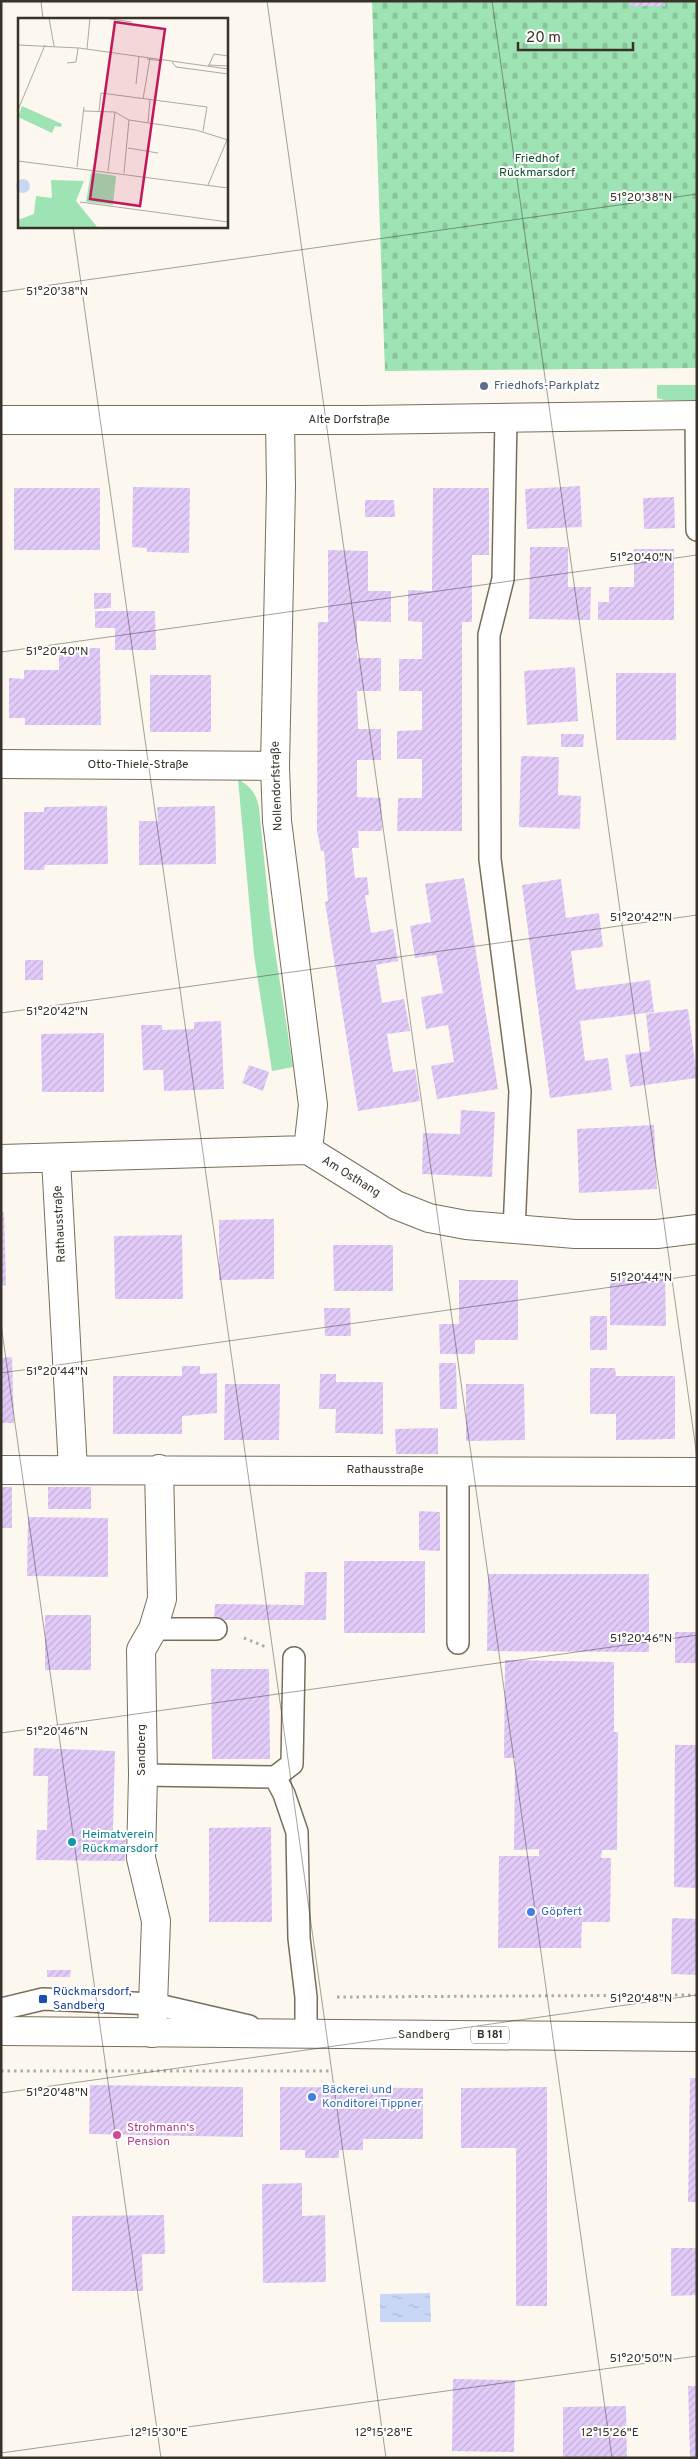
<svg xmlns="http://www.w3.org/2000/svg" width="698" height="2459" font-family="Overpass,sans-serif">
<defs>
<pattern id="cemetery-stones" width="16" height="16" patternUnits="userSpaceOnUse" patternTransform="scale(1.25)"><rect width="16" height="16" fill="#9ee3b3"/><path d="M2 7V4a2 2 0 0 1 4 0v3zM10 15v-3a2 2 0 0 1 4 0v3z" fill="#89c39a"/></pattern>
<pattern id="water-ripples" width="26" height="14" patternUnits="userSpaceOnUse" patternTransform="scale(1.25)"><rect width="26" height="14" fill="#c8d7f5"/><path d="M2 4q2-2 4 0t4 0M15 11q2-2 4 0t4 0" fill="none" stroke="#adb9d2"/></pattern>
<pattern id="building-hatch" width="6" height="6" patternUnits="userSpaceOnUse" patternTransform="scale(1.25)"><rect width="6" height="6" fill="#e2cbf9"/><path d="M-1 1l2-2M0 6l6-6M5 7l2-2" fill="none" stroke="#c3afd6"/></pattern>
</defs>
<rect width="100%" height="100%" fill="#fdf8ef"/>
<!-- green -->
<path fill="#9ee3b3" d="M657,385H697V400H664L657,398Z
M238,779C251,787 256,793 259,808L270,918L293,1067L272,1071L254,955Z"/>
<!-- cemetery -->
<path fill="url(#cemetery-stones)" d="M372,1H697V368L385,371Z"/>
<!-- water -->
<path fill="url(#water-ripples)" d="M430,2293L431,2322H380V2294Z"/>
<!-- building -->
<path fill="url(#building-hatch)" d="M630,1H665V6H630Z
M580,486L582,527L527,529L525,489Z
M133,487L190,488L189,553L147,552V548L132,547Z
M14,488H100V550H14Z
M433,488H489V555H472V622H462V831H397L398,798H422V759H397V731L422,730V691H399V659H422V622L408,621V590L432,591Z
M674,497L675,528L644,529L643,498Z
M365,500H394L395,517H365Z
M530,547H568V587H591L590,620L529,619Z
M634,549H674V620H598V602H609V587H634Z
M328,550L368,551V591H391V622L357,621V658H381V691H357L358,729H381V760H357V797L381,798L382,831H358L359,848H352L355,878L367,877L369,895H365L371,933L393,929L398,961L376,965L382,1003L404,999L410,1031L387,1034L393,1072L415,1069L420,1101L358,1111L325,902L328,901L324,851H321L317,831L318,622H328Z
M94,593H111V608L94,609Z
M95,611H155L156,650H115V628H95Z
M59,648H100L101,725H25V718H9V678L24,679V670H59Z
M575,667L578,721L527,725L524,671Z
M616,673H676V740H616Z
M150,675H211V732H150Z
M561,734H584L583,747H561Z
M521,756L559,757L558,795L581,796L580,829L519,827Z
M107,806L108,864L45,865L44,870H24V812H44V807Z
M215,806L216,864L139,865V821H158L157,807Z
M464,878L498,1089L437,1099L431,1066L454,1062L448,1025L426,1029L421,997L443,993L436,955L415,958L410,926L431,922L425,884Z
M561,879L566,918L599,913L603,947L571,951L576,990L650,980L654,1012L580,1021L585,1061L608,1058L612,1090L550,1098L522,885Z
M25,960H43V980H25Z
M688,1009L697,1078L630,1087L625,1055L650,1051L646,1014Z
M221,1021L224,1089L164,1091L163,1070H143L141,1025H162V1030L194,1029V1022Z
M104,1033V1092H42L41,1034Z
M249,1065L269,1072L263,1091L242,1083Z
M461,1110L495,1112L492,1177L422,1174L423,1133L460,1134Z
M654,1125L657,1189L579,1193L577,1129Z
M4,1212L6,1285L1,1286V1213Z
M274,1219V1279L219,1280V1220Z
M182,1235L183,1299H115L114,1236Z
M333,1245H393V1291H334Z
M610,1273H665L666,1326L610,1325Z
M459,1280H518V1340H475V1354H440L439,1324H459Z
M324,1308H350L351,1336H325Z
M590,1316H607V1350H590Z
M12,1357L14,1423H1V1358Z
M439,1363H456L457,1409H440Z
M182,1366H200V1374L217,1373V1413L182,1416V1434H113V1376H182Z
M590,1368H615L616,1376H675V1439L616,1440V1414H590Z
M320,1374H336V1382H383V1434L335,1433L336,1409H319Z
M225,1384H280L279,1440H224Z
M466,1384H524L525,1440L466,1441Z
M438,1428V1454H396L395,1429Z
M1,1487H12V1528H1Z
M48,1487H91V1509H48Z
M419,1511L440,1512V1551L419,1550Z
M28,1517L108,1518V1577L27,1576Z
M344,1561H425V1633H344Z
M305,1572H327L326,1620H214L215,1604L304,1605Z
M488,1574H649V1652L487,1651Z
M45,1615H91V1670H45Z
M675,1632H697V1663H675Z
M505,1660L614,1662V1732H618L617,1850H602L601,1858H611L610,1922H582L581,1948H498L499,1856H539V1849L514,1850L515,1758H504Z
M211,1669H269L270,1759H212Z
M675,1745H697V1888L674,1887Z
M34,1748L115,1751L113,1830H126L125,1861L36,1860L37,1830H47L48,1776H33Z
M271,1827L272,1922H209V1828Z
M672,1918L697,1919V1975L671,1974Z
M47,1970H71L70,1977H47Z
M690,2078H697V2202H688Z
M90,2085L243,2087V2137L89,2134Z
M280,2087L423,2088V2139H363V2150H339V2158H305V2150H280Z
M547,2087V2306H516V2148H461V2088Z
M302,2183V2216L325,2215L326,2282L263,2283L262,2184Z
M164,2215L165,2254H142L143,2291H72V2216Z
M671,2248H697V2295L671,2296Z
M453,2379L515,2380L514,2452L452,2451Z
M688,2386H697V2458H690Z
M626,2406L627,2458H563V2407Z"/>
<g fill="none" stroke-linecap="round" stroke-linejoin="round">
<defs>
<path id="lane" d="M696,415L697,530
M506,418L503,579L489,635L490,859L520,1091L514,1231
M153,1629H216
M458,1643V1470
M143,1775L275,1777L292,1764L294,1658
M275,1777L284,1794L297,1832L299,1938L306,1997V2034
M1,2009L43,1999L154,2004L249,2026"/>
<path id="street" d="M1,420H362L697,415
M280,420L281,487L275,766L277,821L313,1105L308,1150
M1,764L275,766
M1,1159L308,1150L396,1205L429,1218L466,1225L575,1234H657L697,1229
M56,1159L73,1469
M1,1470L697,1472
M152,2033L156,1921L141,1858L143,1775L141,1650L153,1629L162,1599L159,1469"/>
<path id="primary" d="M1,2031L697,2037"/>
</defs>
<!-- lane casing -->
<use href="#lane" stroke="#7a6e5b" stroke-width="24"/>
<!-- street casing -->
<use href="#street" stroke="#7a6e5b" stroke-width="30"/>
<!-- primary casing -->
<use href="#primary" stroke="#7a6e5b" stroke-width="30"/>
<!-- path -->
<path stroke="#b1aca3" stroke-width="3" stroke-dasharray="2.5 4" stroke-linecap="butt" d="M244,1638L266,1647
M337,1997L697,1995
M1,2071H331"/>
<!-- lane -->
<use href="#lane" stroke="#fff" stroke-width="21"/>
<!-- street -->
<use href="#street" stroke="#fff" stroke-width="28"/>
<!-- primary -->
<use href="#primary" stroke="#fff" stroke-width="28"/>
</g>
<!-- ticks -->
<path fill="none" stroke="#38322a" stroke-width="1" stroke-opacity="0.45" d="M41,1L43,19M267,1L612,2458M492,1L697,1457M73,226L386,2458M1,292L697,194M1,652L697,555M1,1013L697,915M1,1324L161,2458M1,1373L697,1275M1,1733L697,1635M1,2093L697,1995M1,2453L697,2356"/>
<!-- markers -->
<circle fill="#5c6f8a" stroke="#fff" stroke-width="2" cx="484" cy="386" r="5"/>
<circle fill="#0f9aa8" stroke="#fff" stroke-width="2" cx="72" cy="1842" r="5"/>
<g fill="#3f7fe0" stroke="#fff" stroke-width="2">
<circle cx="531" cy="1912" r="5"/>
<circle cx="312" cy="2097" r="5"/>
</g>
<rect fill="#1a4fb4" stroke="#fff" stroke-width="2" x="38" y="1994" width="10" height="10" rx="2.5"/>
<circle fill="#d1479c" stroke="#fff" stroke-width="2" cx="117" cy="2135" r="5"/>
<g text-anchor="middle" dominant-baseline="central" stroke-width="4" stroke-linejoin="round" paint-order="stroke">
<!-- shield labels -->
<rect fill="#fff" stroke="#74706a" stroke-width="1" x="471" y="2026.5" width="38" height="17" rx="4"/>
<g font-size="11" font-weight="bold" fill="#38322a">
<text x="490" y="2035">B 181</text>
</g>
<!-- park labels -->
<g font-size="12" fill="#0e4d2a" stroke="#fff">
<text x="537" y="159">Friedhof<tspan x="537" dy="14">Rückmarsdorf</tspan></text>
</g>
<!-- service labels -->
<g font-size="12" fill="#4e5e75" stroke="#fff" text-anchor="start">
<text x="494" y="386">Friedhofs-Parkplatz</text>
</g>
<!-- street labels -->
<g font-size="12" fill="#38322a" stroke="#fff">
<text x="349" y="420">Alte Dorfstraße</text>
<text x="138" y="765">Otto-Thiele-Straße</text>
<text transform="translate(277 786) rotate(-92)">Nollendorfstraße</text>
<text transform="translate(351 1177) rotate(32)">Am Osthang</text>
<text transform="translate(60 1224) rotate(-93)">Rathausstraße</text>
<text x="385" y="1470">Rathausstraße</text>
<text transform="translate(142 1750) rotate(-90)">Sandberg</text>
<text x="424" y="2035">Sandberg</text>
</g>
<!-- culture labels -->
<g font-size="12" fill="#0d838f" stroke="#fff" text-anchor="start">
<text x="82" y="1835">Heimatverein<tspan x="82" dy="14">Rückmarsdorf</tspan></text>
</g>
<!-- shop labels -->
<g font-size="12" fill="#366cbe" stroke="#fff" text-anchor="start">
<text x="541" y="1912">Göpfert</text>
<text x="322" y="2090">Bäckerei und<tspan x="322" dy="14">Konditorei Tippner</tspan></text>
</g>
<!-- transit labels -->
<g font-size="12" fill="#164399" stroke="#fff" text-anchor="start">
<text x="53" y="1992">Rückmarsdorf,<tspan x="53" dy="14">Sandberg</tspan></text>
</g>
<!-- hotel labels -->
<g font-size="12" fill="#b23c85" stroke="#fff" text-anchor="start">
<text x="127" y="2128">Strohmann‘s<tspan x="127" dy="14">Pension</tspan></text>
</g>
</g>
<!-- overview -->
<g transform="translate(18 18)">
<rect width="210" height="210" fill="#fdf8ef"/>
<path d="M4,88L44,106L43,109L37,108L34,115L0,99ZM33,162L66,163L58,183L80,210H0V202L15,204L18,178L34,180Z" fill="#9ee3b3"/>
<path d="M16,196L69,210H33V207L0,202Z" fill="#9ee3b3"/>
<path d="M73,154L98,158L95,187L68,184Z" fill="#9ee3b3"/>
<path d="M-2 168a7 7 0 1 1 14 0a7 7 0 1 1-14 0Z" fill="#c8d7f5"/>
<path fill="none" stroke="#aea9a0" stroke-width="1" d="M31,0L36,28M86,0L114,4M0,27L61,30L210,51M69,31L72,0M129,41L144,43M154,44L158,49L210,56M49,45L58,44L60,30M190,47L210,48M191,47L196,36L210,38M118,66L121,39M125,81L132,40M0,92L27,27M66,93L97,94L111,102L178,112L210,122M81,93L83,75L189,89L185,113M130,104L132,82M110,130L140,135M0,143L210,170M59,149L66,89M76,151L83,93M90,153L97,94M106,155L111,102M190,167L209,122M62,184L210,204"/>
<path fill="#c2185b" fill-opacity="0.15" stroke="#c2185b" stroke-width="2.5" d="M97,4L147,11L122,188L72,181Z"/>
<rect width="210" height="210" fill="none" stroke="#38322a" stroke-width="2.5"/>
</g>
<g font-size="12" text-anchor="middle" fill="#38322a" stroke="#fff" stroke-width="4" stroke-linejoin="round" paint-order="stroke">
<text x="641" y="201">51°20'38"N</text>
<text x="57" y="295">51°20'38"N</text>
<text x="641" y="561">51°20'40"N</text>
<text x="57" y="655">51°20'40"N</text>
<text x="641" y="921">51°20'42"N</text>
<text x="57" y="1015">51°20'42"N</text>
<text x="641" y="1281">51°20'44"N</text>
<text x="57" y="1375">51°20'44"N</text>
<text x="641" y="1642">51°20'46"N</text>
<text x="57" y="1735">51°20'46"N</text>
<text x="641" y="2002">51°20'48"N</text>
<text x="57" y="2096">51°20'48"N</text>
<text x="641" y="2362">51°20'50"N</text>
<text x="159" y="2436">12°15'30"E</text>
<text x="384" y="2436">12°15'28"E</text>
<text x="610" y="2436">12°15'26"E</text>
</g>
<!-- border -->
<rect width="698" height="2459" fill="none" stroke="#38322a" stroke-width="5"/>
<!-- scale -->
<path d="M518 42v8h115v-8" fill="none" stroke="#38322a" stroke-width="2.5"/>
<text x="526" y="42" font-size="15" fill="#38322a" stroke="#ffffff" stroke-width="4" paint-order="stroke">20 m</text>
</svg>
